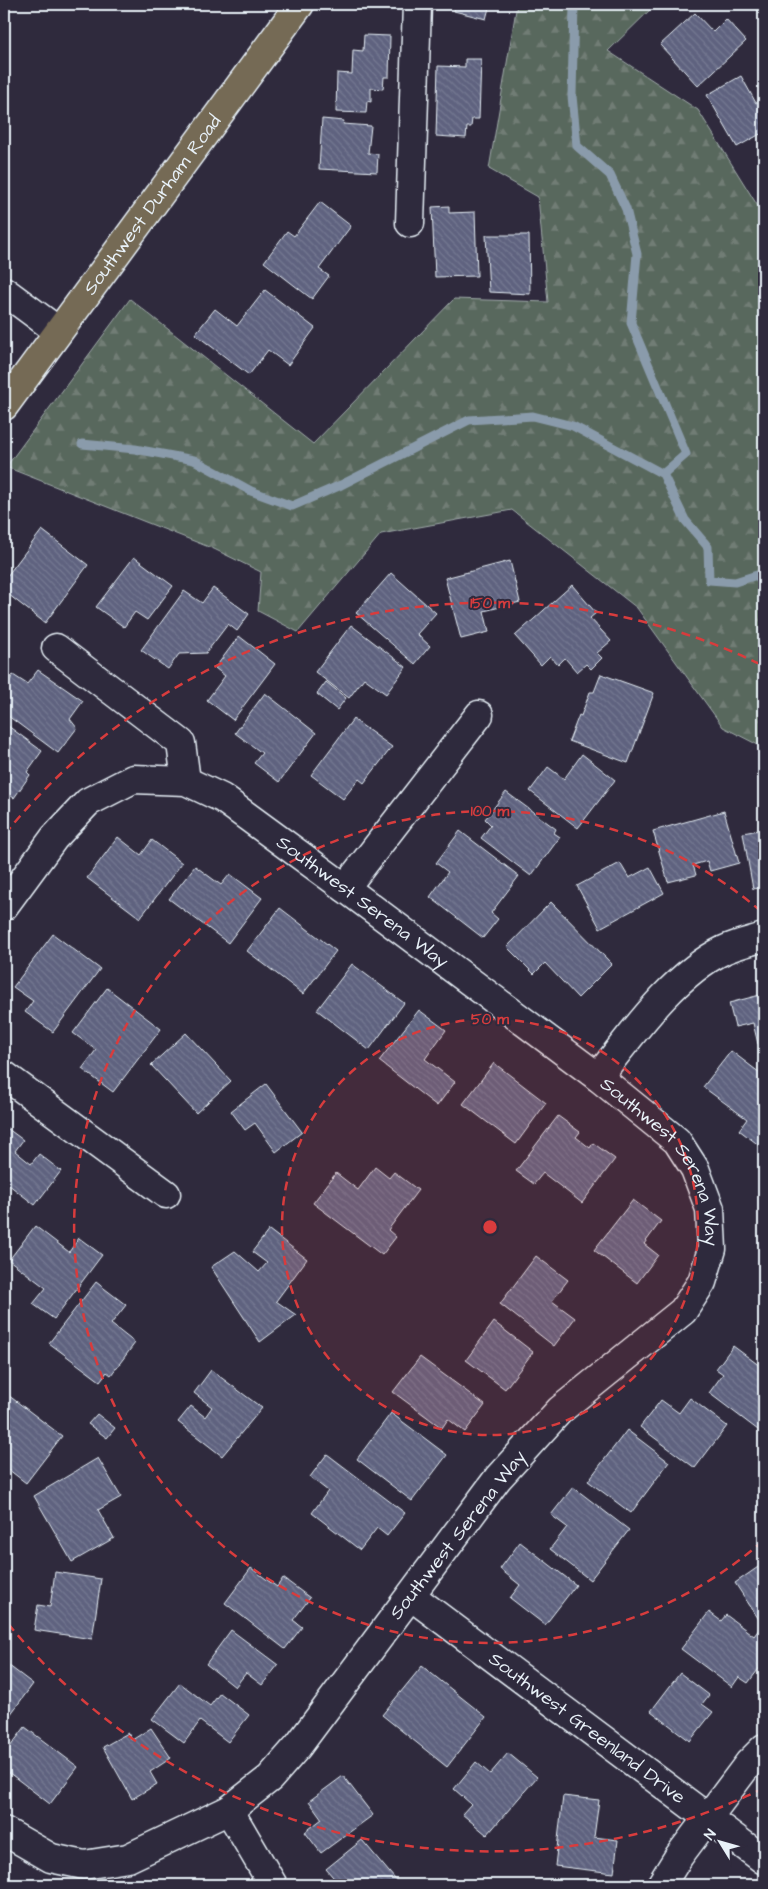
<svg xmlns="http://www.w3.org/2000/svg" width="768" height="1889" font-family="'Architects Daughter',sans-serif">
<defs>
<pattern id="forest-firs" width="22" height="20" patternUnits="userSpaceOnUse" patternTransform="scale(1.25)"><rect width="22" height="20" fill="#59675d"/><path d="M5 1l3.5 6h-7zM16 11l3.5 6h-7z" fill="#717d75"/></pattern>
<pattern id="building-back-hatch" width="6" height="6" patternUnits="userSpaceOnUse" patternTransform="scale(1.25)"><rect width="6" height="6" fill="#5e627f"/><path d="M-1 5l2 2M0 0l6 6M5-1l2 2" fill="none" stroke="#757992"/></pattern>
</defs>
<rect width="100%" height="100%" fill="#2f2a3d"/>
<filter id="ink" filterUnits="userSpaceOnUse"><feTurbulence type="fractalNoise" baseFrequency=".02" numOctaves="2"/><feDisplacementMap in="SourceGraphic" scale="10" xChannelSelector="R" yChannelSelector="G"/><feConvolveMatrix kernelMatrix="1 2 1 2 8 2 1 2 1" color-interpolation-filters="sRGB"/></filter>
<g filter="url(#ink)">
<!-- forest -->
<path fill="url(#forest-firs)" stroke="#a0acaa" d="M517,4H656L608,51L698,110L764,216V748L723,727L637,608L512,510L381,534L298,632L258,611L261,572L214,549L6,467L130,299L313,444L454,299L548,302L538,197L489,169Z"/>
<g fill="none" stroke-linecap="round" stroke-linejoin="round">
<!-- stream -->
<path stroke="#8a9bab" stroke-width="9" d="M574,4L572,96L577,146L610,175L626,209L637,254L631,323L686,454L663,474L685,520L708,547L709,580L735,582L757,575L764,584
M82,444L135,449L194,460L251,491L292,506L341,485L469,420L533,416L573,426L663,474"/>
</g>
<!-- building -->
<path fill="url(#building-back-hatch)" stroke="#e8f1f8" d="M456,4H490L486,19L454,11Z
M695,13L713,32L726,19L746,41L698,86L660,45Z
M364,35L390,36L389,77H384L383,89L371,88V102L367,101L366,113L336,112L337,73L352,74L353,50L363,51Z
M465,59H481L479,119H472L471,127H467L466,138L436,136L438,66L465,67Z
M741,76L756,103L764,99V132L737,147L707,95Z
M322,119L344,121L343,124L371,126L368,153L378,154L377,172L319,169Z
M320,202L351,226L319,269L329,276L312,299L264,262L287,231L294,236Z
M449,206V213L475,212L477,276L435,277L432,207Z
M486,235H529L530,294L489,292Z
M265,290L315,328L288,365L268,350L249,375L195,334L215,309L237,326Z
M42,530L88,565L45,623L4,591V580Z
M134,557L173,586L147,620L135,612L124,627L96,607Z
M510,561L520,602L484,611L489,632L461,639L445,578Z
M391,573L436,613L417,634L430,646L415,664L356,613Z
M572,585L596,613L590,618L611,641L597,653L602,658L591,669L586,664L577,672L565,658L558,665L550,656L541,665L515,636Z
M213,588L249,614L237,631L228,624L206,653L179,654L168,669L141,650L184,591L202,603Z
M351,625L406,667L386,694L364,678L349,698L315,672Z
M239,636L275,664L233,720L207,700L225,676L215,668Z
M38,670L83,701L70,719L77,728L58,753L4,713V689L13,675L27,684Z
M601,674L654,693L628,763L569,741L579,715L581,716L590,692H594Z
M326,682L346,698L337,710L317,694Z
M265,693L316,733L279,782L254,763L262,753L235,733Z
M353,719L392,747L364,783L359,779L343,799L311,775Z
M4,723L42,751L27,772L30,775L14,798L4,791Z
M582,754L615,780L578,828L530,791L548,767L564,779Z
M506,792L556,829L554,833L560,837L531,876L481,838L491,825L485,819Z
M724,811L739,863L710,871L707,861L693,865L696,875L668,882L653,831Z
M764,829V887L753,889L743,833Z
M460,831L519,876L491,913L498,919L483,938L430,897L448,872L436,863Z
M118,837L141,855L152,840L182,863L140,918L87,878Z
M620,863L629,878L650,867L664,893L600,928L577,886Z
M195,866L221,885L230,874L262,898L228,943L169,899Z
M551,902L612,964L578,998L545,963L534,974L507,947Z
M280,908L336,951L303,994L247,951Z
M53,934L100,969L53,1032L25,1012L33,1001L13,987Z
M352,964L404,1003L369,1050L317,1010Z
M107,988L161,1029L113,1092L82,1069L96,1050L73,1033Z
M764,994V1043L758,1044L753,1023L735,1027L729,1003Z
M419,1010L446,1030L425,1059L455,1082L437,1106L379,1061Z
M186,1033L231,1081L196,1113L151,1065Z
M731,1051L764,1076V1149L739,1130L747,1119L703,1087Z
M494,1063L546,1103L516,1144L463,1104Z
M266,1084L302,1132L276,1152L255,1123L245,1130L231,1111Z
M558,1116L580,1132L576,1137L590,1148L593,1143L615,1159L582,1203L543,1173L534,1184L516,1171Z
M4,1126L23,1140L15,1151L31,1164L39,1154L61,1171L35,1205L4,1181Z
M375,1167L389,1178L394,1172L418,1190L388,1230L396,1237L382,1255L313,1203L336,1173L358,1190Z
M633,1200L661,1221L644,1244L658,1255L637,1283L594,1250Z
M35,1226L69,1252L79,1238L102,1255L54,1319L33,1304L46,1288L9,1260Z
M269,1230L307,1259L276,1301L296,1315L260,1342L211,1267L235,1251L259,1272L267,1263L252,1252Z
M536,1256L568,1280L552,1301L575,1318L554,1346L500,1304Z
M96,1282L126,1305L111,1324L135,1343L111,1375L107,1372L100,1381L49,1343Z
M494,1322L533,1352L505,1389L466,1360Z
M733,1346L764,1369V1430L762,1433L709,1393L723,1374L716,1369Z
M420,1357L485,1405L465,1432L448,1419L442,1428L393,1392Z
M211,1370L262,1408L222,1456L178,1422L191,1406L205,1417L212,1407L194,1393Z
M4,1392L62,1436L26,1483L4,1466Z
M690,1398L727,1426L695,1468L640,1427L661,1400L679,1413Z
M391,1413L447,1455L412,1501L357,1459Z
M97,1414L115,1428L107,1438L88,1424Z
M627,1430L669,1462L631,1513L588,1481Z
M327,1454L405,1513L387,1536L377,1528L360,1550L312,1513L328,1491L310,1477Z
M98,1458L121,1497L98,1510L114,1538L72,1562L34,1496Z
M573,1487L629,1530L590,1580L550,1549L567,1527L551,1515Z
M520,1542L576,1585L545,1625L510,1598L520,1585L500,1569Z
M764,1563V1622L762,1624L735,1583Z
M251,1568L277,1587L283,1578L310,1598L293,1620L302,1627L285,1649L225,1603Z
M55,1572L101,1579L92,1639L34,1630L38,1605L50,1607Z
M709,1612L721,1621L726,1615L754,1636L760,1628L764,1631V1662L748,1683L739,1677L732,1687L681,1649Z
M231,1630L278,1665L262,1685L246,1673L235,1687L206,1664Z
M4,1662L33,1684L10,1715L4,1711Z
M422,1666L486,1717L447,1767L382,1715Z
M680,1673L709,1695L702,1704L713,1712L690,1741L651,1711Z
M180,1683L210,1706L220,1693L249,1715L228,1742L200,1721L184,1743L152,1719Z
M25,1727L78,1767L50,1804L4,1769V1755Z
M151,1728L171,1758L150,1772L157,1784L132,1799L103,1747L128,1733L132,1740Z
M508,1753L537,1777L487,1835L462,1814L471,1804L454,1789L476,1762L490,1774Z
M343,1776L373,1815L321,1853L305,1832L322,1819L309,1801Z
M563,1796L599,1800L594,1837L618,1840L614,1873L555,1866Z
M362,1840L400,1885H340L326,1869Z"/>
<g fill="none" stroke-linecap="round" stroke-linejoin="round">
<defs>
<g id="minor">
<path d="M410,223L417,4"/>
<path d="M4,291L58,331"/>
<path d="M56,648L181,743L186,781"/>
<path d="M345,888L479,715"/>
<path id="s1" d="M4,906L54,838L88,802L133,779L186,781L222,798L345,888L598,1077L677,1141L695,1169L710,1209L712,1249L702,1282L683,1311L560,1410L498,1478L298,1746L270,1778L229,1810L128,1858L84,1865L51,1858L4,1831"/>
<path d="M4,1075L166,1194"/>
<path d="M598,1077C632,1034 674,974 724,950C737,944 751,941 764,937"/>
<path id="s2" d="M411,1596L764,1860"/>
<path d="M229,1810L273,1885"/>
<path d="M661,1885L679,1856L749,1763L764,1748"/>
</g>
<g id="major">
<path id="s3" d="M4,406L300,4"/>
</g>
</defs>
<!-- minor casing -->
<use href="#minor" stroke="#e8f1f8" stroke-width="31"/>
<!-- major casing -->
<use href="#major" stroke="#e8f1f8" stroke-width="31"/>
<!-- minor -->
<use href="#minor" stroke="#2f2a3d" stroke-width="28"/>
<!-- major -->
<use href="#major" stroke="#756a55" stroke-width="28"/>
</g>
</g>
<!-- distance rings -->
<circle cx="490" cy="1227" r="208" fill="#d83c3d" fill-opacity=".12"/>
<g fill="none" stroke="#d83c3d" stroke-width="2.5" stroke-dasharray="9 6">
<circle cx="490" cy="1227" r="208"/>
<path d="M763 1541A416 416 0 1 1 763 913"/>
<path d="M764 1788A624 624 0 0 1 5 1620M5 834A624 624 0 0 1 764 666"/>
</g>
<g text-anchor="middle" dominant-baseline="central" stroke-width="4" stroke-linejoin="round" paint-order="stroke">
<!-- street labels -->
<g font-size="19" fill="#e8f1f8" stroke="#2f2a3d">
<text stroke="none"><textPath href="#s3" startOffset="250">Southwest Durham Road</textPath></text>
<text stroke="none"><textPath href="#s1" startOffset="452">Southwest Serena Way</textPath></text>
<text stroke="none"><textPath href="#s1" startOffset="856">Southwest Serena Way</textPath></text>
<text transform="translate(458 1535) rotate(-52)">Southwest Serena Way</text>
<text stroke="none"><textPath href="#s2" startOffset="220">Southwest Greenland Drive</textPath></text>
</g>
</g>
<circle cx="490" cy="1227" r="8" fill="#d83c3d" stroke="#2f2a3d" stroke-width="2.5"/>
<g font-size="15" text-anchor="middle" font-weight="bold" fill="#d83c3d" stroke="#2f2a3d" stroke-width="4" stroke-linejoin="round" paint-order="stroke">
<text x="490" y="608">150 m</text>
<text x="490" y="816">100 m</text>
<text x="490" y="1024">50 m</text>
</g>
<!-- margin -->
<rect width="768" height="1889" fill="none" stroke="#2f2a3d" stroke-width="20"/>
<rect x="10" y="10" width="748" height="1869" fill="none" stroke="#e8f1f8" stroke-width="2" filter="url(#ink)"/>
<!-- north arrow -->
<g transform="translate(720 1842) rotate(307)" stroke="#2f2a3d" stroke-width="4" paint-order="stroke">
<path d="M0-4L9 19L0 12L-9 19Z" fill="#e8f1f8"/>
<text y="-8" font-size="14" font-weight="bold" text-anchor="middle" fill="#e8f1f8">N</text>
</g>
</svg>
